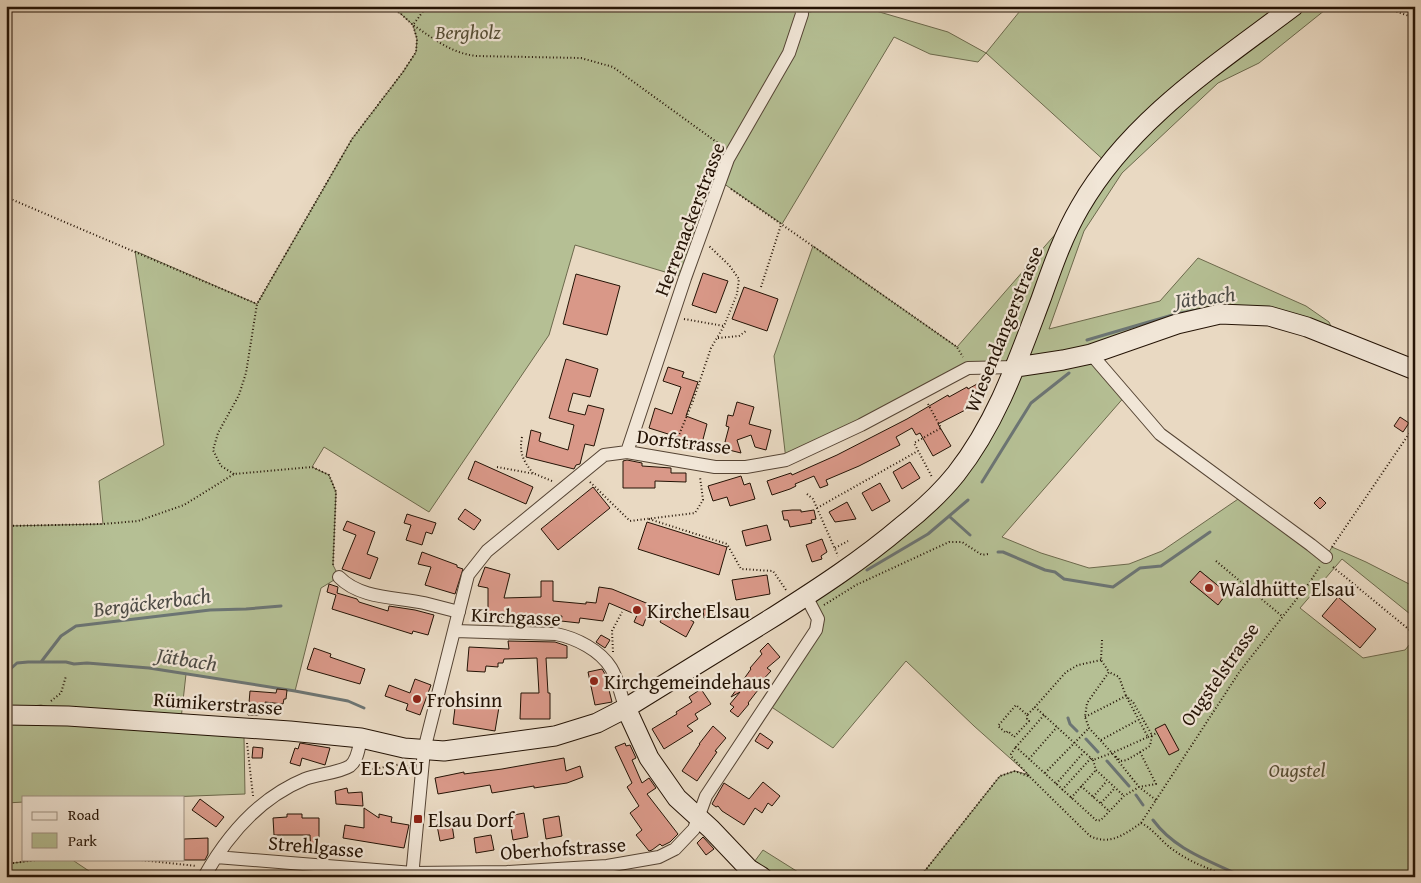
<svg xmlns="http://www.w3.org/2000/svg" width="1421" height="883" font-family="'Gentium Book Plus',serif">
<rect width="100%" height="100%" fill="#e9d9c2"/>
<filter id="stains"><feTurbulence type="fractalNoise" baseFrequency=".004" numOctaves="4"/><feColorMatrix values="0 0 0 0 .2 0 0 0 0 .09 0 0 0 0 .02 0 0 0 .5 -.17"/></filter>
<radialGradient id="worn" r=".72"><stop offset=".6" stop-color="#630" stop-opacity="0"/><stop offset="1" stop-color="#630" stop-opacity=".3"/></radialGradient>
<!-- green -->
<path fill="#b5bf94" stroke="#6c694c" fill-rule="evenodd" d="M389,6H801L802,14L834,6H859L948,32L986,53L1024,6H1330L1259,63L1218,83L1122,173L1084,231L1049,329L1160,301L1198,258L1306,306L1329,322L1337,339L1220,314L1091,354L1126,395L1002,537L1041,553L1089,568L1129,564L1162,551L1244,495L1326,557L1332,547L1366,562L1415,587V618L1342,559L1300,608L1363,658L1405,650L1415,638V873L1408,877H920L1000,776L1015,771L1029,775L974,726L906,661L833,748L767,704L816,630L806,596L954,476L1016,368H968L786,460L774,356L813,246L957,347L1079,207L1108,164L986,53L978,62L930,54L894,37L782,224L720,181L685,278L575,245L549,335L429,512L324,447L312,467L329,475L336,492L333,565L339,577L321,588L295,691L186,674L181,719L58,709L41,705L6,709V526L103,524L99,481L164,445L135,251L257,304L352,139L403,72L416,52L417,39L413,25L401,14ZM1200,571L1227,593L1218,604L1191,583Z
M35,723L244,737L245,794L168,797H24V802L6,803V724Z
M763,850L806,877H762L749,869Z
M44,859H71L98,877H6V864Z"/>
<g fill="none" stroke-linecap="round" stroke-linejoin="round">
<!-- stream -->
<path stroke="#6c7574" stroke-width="3" d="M1087,340L1176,314L1197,310
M982,482L1031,403L1069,373
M950,517L970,535
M998,552H1003L1045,570L1055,572L1064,579L1113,587L1140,568L1161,566L1210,532
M867,570L928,534L968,500
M41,662L61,636L76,626L210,610L246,609L281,606
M6,673L17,663L28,662H66L74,664L87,663L149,668L295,691L348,701L364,708
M1068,718L1070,724L1077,731
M1086,739L1098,752
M1107,761L1129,786
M1136,795L1143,805
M1153,820C1176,851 1209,860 1243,877"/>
</g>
<!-- building -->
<path fill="#d99888" stroke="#241305" d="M703,273L728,281L716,313L692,305Z
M576,274L620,286L607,335L563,324Z
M744,287L778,299L767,331L732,319Z
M566,359L598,369L590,397L573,393L568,411L585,415L588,405L604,409L594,446L585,444L580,464L576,465L574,469L526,457L531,430L541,433L539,441L568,450L574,425L549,418Z
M668,367L684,372L682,377L698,382L686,416L707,424L701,447L695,445L694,447L683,444L684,439L649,428L655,408L672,414L681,387L663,381Z
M977,384L982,393L973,398L977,404L938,424L951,446L933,456L920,433L916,435L912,428L896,437L900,445L859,466L826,480L828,485L820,488L814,476L795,484L796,486L790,489L772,495L767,481L791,473L792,475L837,455L907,419L948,395L949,397L967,387L968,389Z
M737,402L754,407L749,424L771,430L766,450L755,447L751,435L737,440L741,453L725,449L727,443L725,442L729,427L726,426L728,415L733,416Z
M1400,417L1409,423L1403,432L1394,426Z
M627,460L642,463V466L671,468V473H686V482L655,481V488H623V461Z
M475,461L533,487L526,504L468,479Z
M910,462L920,478L902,489L893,472Z
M741,476L744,485L750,483L755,499L730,506L727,497L713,501L708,486Z
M880,483L890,501L872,511L862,493Z
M593,487L610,508L558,550L541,529Z
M1320,497L1326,503L1320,509L1314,503Z
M847,502L856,519L835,522L829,512Z
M465,509L481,520L474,530L458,519Z
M792,510H801V512L814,510L816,519L811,520L812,523L790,527L788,520H784L782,511Z
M407,514L436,523L432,534L426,532L422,545L406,540L411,525L404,523Z
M347,521L375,532L367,554L378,558L370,579L342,569L356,535L343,530Z
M647,522L727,547L719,575L638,549Z
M767,525L771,540L746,546L742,531Z
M822,539L827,552L821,556L822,559L812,562L806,545Z
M422,552L457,565V567L463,569L455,594L425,585L431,567L418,564Z
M485,567L510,574L504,598L541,597V581H553V601L586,604V602L596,603L599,587L612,589L651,605L643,626L634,622L637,615L609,603L603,621L580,618L579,623L561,621L562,616L488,618V588L478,586Z
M1200,571L1227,593L1218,605L1190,582Z
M767,575L770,594L736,600L732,580Z
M329,584L338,587L337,593L357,599L359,602L388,611L389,606L415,610L434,615L428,635L413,631L412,634L332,609L336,595L327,592Z
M1338,597L1376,629L1360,648L1322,616Z
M668,607L694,622L686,637L660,622Z
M732,608V616L704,618L703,609Z
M601,635L610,640L605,648L596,642Z
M508,641L555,642L567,646V658H546L548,693H550V719H520L521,693H539L537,658L504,659L503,663H498V667L486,666L485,672L467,671L469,647L509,649Z
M768,643L780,657L767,668L771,671L759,684L761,686L748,703L749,704L738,717L730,711L734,707L730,704L740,692L731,697L751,669L750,668L762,654L760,651Z
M314,648L331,654L330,657L365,669L360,684L307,669Z
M602,669L605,674L612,702L595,705L588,672Z
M415,679L431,685L420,715L406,710L408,704L385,696L389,685L410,693Z
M277,689L287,690L286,699H284L283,704L265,702V707H262V715H248L250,691L276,693Z
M701,689L711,704L695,714L698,719L687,726L693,731L664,749L652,729L677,714L676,712L692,702L689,697Z
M456,700L499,707L495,731L453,724Z
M1165,724L1179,750L1169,755L1155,729Z
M713,726L726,738L715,751L717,752L697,781L682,771L700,744H699Z
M760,733L773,742L768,749L755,741Z
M300,743L330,748L325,765L302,758L300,766L290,763L295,748L298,749Z
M625,743L626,746L630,745L636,758L632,760L642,783L649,778L656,788L647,794L678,834L670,842L662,846L660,844L652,850L649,851L636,835L642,830L630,813L639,806L627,787L632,783L615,747Z
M253,747L263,748L262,758H252Z
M564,758L566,771L580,766L583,777L567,783L534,788V786L492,793L490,785L438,794L435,778L464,772V774L502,769Z
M763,782L780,796L772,806L768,803L762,813L755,808L744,825L722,811L718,806L716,807L712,804L724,783L749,799Z
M347,788L348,793L362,792L363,806L336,804L335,791Z
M200,799L224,817L216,827L192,810Z
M364,808L379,818V814L392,817L391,822L409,825L404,848L343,838L345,825L364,828Z
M524,813L528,837L513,840L509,816Z
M287,814H302V818H319V852H311L310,835H274L273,818L287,817Z
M559,816L562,836L546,839L543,819Z
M451,818L454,838L440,841L436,820Z
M491,835L494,850L476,853L474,838Z
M703,837L714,849L706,855L697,843Z
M208,838V854L205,860H184V839Z"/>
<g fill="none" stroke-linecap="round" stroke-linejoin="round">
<defs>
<path id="street" d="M1091,354L1160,434L1311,545L1326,557
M627,452L685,278L728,159L789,53L802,14L801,6
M339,577C360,599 397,597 424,603C436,606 447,609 459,612
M455,631L556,634C576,638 600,650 611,668C619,681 620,695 626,708
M216,857L413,873L507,872L607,866L659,857L675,849L694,829L706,796L816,630L818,619L806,596
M204,877C228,834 259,798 305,779C318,774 339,773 350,766C358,760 359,746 361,738
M412,877L424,750L468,575L487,551L604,455L627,452L715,467H746L786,460L861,425L968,368L1016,367"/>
<path id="secondary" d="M1016,367L1063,360L1091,354L1177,324L1220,314L1269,316L1307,327L1415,370
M626,708L649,758L677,798L711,829L749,869L762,877
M6,715L68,716L290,731L361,738L404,748L444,751L555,736L597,723L626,708C676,677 725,647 775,616C819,588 862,560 902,526C921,511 940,494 956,474C997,422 1018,360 1041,299C1052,268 1063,236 1080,207C1130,120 1216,65 1294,6"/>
</defs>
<!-- street casing -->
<use href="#street" stroke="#554434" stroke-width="14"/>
<!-- secondary casing -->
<use href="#secondary" stroke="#241305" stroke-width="21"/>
<!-- path -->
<path stroke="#241305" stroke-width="2" stroke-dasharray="1 2.5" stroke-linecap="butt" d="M427,6L413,25C433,38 452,54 477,56L581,58L613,67L722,146
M1380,6L1415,18
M731,189L957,347L963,357
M6,197L257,304
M761,287L781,225
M684,319L724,326
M718,338L739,336L746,331
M928,404L941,428L914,443L932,477
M522,437C519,452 523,461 533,473
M674,447L693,401L711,348L724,326L737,294L739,279L729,265L709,246
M497,467L535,474L552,481
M234,474L221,466L213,450L218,433L239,395L246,373L257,304L352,139L403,72L416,52L417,39L413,25L401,14L389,6
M590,482L630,521L695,513L703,500L700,477
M807,494L813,499L838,556
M817,508L918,451
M649,519L727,544L741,569L773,571L786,590
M6,526L103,524L138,521L184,505L234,474L312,467L329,475L336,492L333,566
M1332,547L1415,425
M835,548L848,541
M1216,561L1283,617
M1333,567L1412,632
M824,605L856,585L949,542H962L982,555L988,554
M1102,640L1101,660L1109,672L1087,703L1085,717L1089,728L1112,753L1139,787L1156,800
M613,652L612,631L622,612
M1101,660L1078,665L1066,672L1035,707L1093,760L1112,753L1148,737L1126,696L1119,677L1109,672
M51,701L61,693L66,676
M1027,715L1028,717L1027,719L1029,721L1014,737L1008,731L1006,733L998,726L1016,705L1027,715L1035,707
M1044,715L1016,747L1097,821L1101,820L1124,796L1139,787L1156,784L1140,752
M1085,717L1126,696L1133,702L1152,735L1150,746L1127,760L1121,761L1115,756
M1148,737L1157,733
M1101,740L1138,720
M247,743L253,796
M1015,748L1011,754V756L1030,777
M1029,759L1057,727
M1093,760L1096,770L1124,796
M362,771L402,764L411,768
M1045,773L1089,728
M1056,784L1084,752
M1081,786L1109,811
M1062,790L1091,758
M1093,797L1106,782
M1071,798L1096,770
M1101,803L1114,789
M1141,823C1155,830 1162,843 1175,851C1191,863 1211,869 1229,877
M131,859L197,866
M6,864L44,859
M920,877L1000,776L1015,771L1030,777L1090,836C1110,846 1125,834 1141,823L1240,671L1310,582L1320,566
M1405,877L1415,871"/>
<!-- street -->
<use href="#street" stroke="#f1e6d7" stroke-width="12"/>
<!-- secondary -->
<use href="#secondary" stroke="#f1e6d7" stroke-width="19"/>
</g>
<!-- markers -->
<g fill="#8f2418" stroke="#f1e6d7" stroke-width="2">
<circle cx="1209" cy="588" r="5"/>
<circle cx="637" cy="610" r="5"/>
<circle cx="594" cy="681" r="5"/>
<circle cx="417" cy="699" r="5"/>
<rect x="413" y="814" width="10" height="10" rx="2.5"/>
</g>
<g text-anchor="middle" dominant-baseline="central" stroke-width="4.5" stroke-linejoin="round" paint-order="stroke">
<!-- park labels -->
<g font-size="20" font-style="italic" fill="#574f37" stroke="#f1e6d7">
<text x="468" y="31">Bergholz</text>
<text x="1297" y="769">Ougstel</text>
</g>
<!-- street labels -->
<g font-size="20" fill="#241305" stroke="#f1e6d7">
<text transform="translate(689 219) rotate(-69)">Herrenackerstrasse</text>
<text transform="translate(1003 329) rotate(-68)">Wiesendangerstrasse</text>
<text transform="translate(684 441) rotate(7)">Dorfstrasse</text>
<text transform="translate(516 616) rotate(3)">Kirchgasse</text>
<text transform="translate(1219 674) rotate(-55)">Ougstelstrasse</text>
<text transform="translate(218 703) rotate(4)">Rümikerstrasse</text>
<text transform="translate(316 846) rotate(5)">Strehlgasse</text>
<text transform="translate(563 848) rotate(-4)">Oberhofstrasse</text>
</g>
<!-- poi labels -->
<g font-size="20" fill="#241305" stroke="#f1e6d7" text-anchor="start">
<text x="1219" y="588">Waldhütte Elsau</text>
<text x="647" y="610">Kirche Elsau</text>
<text x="604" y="681">Kirchgemeindehaus</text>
<text x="427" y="699">Frohsinn</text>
<text x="428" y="819">Elsau Dorf</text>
</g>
<!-- water labels -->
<g font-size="21" font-style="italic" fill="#4e4c46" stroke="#f1e6d7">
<text transform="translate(1205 297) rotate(-7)">Jätbach</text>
<text transform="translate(152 602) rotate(-7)">Bergäckerbach</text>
<text transform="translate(187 659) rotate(9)">Jätbach</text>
</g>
<!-- quarter labels -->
<g font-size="22" letter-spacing="1" fill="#241305" stroke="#f1e6d7">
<text x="393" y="767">ELSAU</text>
</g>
</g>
<!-- margin -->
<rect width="1421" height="883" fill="none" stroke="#e9d9c2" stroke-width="25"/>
<rect x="8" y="8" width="1406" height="868" fill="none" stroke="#241305" stroke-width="2.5"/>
<rect x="12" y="12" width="1396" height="858" fill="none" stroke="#241305"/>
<!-- legend -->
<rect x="22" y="796" width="162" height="65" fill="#f1e6d7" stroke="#9f9283"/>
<rect x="32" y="812" width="25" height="8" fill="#f1e6d7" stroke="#9f9283"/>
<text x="68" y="820" font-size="15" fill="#241305">Road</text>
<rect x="32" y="833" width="25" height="15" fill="#b5bf94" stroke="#9f9283"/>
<text x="68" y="846" font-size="15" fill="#241305">Park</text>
<rect width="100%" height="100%" filter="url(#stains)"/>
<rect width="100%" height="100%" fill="url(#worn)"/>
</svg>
